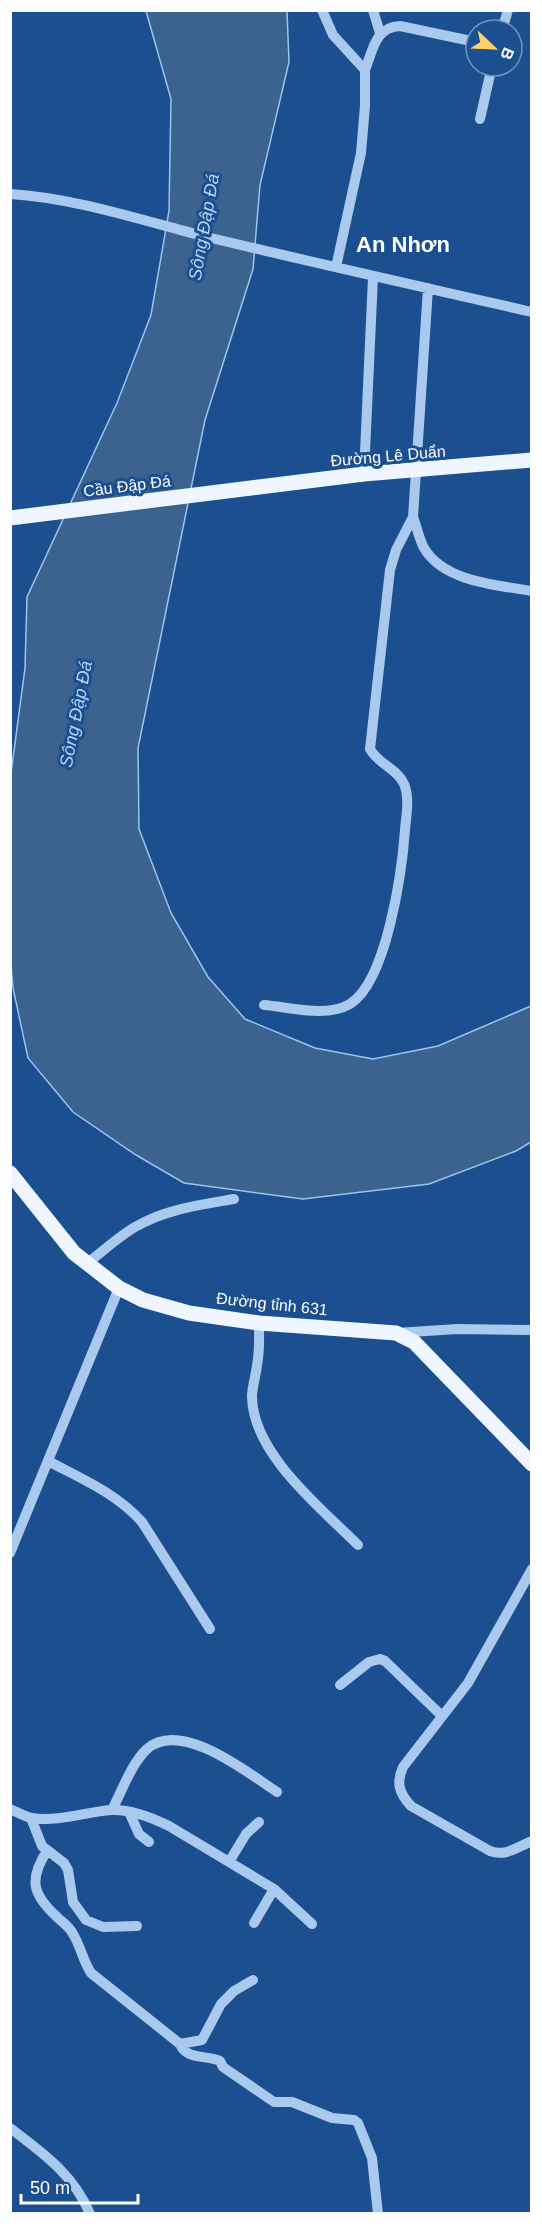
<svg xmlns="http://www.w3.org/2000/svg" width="542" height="2224" font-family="Arial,sans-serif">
<rect width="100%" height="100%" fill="#1b4f8f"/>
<!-- water -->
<path fill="#3c6290" stroke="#9cc4f0" stroke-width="1.5" d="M146,11H287L289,62L260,185L253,269L205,420L138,748L139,829L171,913L208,977L245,1019L315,1048L373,1059L438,1046L531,1006V1142L516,1151L429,1184L303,1199L184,1183L136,1155L73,1112L28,1058L13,988L11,965L10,781L25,668L27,597L117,403L151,315L169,211L171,99Z"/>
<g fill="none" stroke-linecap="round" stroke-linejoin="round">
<!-- minor -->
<path stroke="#a9c9ee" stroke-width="10" d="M322,10L333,35L365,70V106L361,153L336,267
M373,10L380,33
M502,30L508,10
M365,70C373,50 375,27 400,26L476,42
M480,119L492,66
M10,194C76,198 143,221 207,237C315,263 423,287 532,312
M428,288L413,517C417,527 419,539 424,548C444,582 497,585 532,591
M364,474L373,277
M264,1005C289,1007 326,1018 350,1004C387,981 402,871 405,830C406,816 410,798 404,784C398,769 378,764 370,749L390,570L396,550L413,517
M86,1264C102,1252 118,1237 135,1227C166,1209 199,1205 234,1199
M259,1323C259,1337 260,1351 257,1365C256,1376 252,1386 252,1397C253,1454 321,1508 358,1545
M396,1333L457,1329L532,1330
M48,1461C82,1479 116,1493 142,1522L210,1629
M10,1553L119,1288
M532,1569L468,1683L403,1767C396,1783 399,1793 411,1806L490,1851C506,1857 517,1847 532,1841
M340,1685L369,1662L380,1659L385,1661L442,1716
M10,1809C17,1812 25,1817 32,1818C58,1822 86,1812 111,1810C131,1809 151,1817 169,1826L274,1889L312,1924
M112,1810C122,1791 131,1764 147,1749C181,1719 248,1773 277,1792
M129,1812L139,1834L149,1842
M31,1818L42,1846L64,1863L68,1870L73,1902L86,1920L103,1927L137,1926
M47,1851C28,1880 33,1895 57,1917C62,1922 70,1927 73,1934C81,1947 83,1961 91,1973L180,2044L202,2040L221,2004L234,1991L253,1980
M229,1862L246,1834L259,1822
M254,1923L274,1889
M180,2044C186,2060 207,2055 220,2061L223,2067L274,2102H292L332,2118L354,2120L358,2123L372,2158L378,2214
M10,2128C43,2153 74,2175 90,2214"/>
<!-- major -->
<path stroke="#f0f6ff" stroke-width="15" d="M10,518L364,474L532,460
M10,1173L74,1253L119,1288L143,1300L189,1313L259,1323L396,1333L414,1342L532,1464"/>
</g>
<g text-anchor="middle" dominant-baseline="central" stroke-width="6" stroke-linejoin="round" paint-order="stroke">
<!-- street labels -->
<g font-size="16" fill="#fff" stroke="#1b4f8f">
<text transform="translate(388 456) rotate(-5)">Đường Lê Duẩn</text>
<text transform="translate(127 486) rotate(-7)">Cầu Đập Đá</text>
<text transform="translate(272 1304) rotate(6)">Đường tỉnh 631</text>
</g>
<!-- water labels -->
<g font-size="18" font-style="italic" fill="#b5d3f5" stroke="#1b4f8f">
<text transform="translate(204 227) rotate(-80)">Sông Đập Đá</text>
<text transform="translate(76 714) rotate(-79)">Sông Đập Đá</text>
</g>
<!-- district labels -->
<g font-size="22" font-weight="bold" fill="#fff" stroke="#1b4f8f">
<text x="403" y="244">An Nhơn</text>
</g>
</g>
<!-- border -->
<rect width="542" height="2224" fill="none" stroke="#ffffff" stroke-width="24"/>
<!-- north arrow -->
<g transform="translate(494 48) rotate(113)"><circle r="28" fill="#1b4f8f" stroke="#7695bc" stroke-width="1.5"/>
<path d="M0-4.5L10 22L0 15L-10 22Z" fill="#ffd166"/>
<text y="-9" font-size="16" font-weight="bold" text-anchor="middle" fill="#ffffff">B</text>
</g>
<!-- scale -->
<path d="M21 2194v9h117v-9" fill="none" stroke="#ffffff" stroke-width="3"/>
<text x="30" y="2194" font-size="18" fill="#ffffff" stroke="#1b4f8f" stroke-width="4.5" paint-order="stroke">50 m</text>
</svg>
